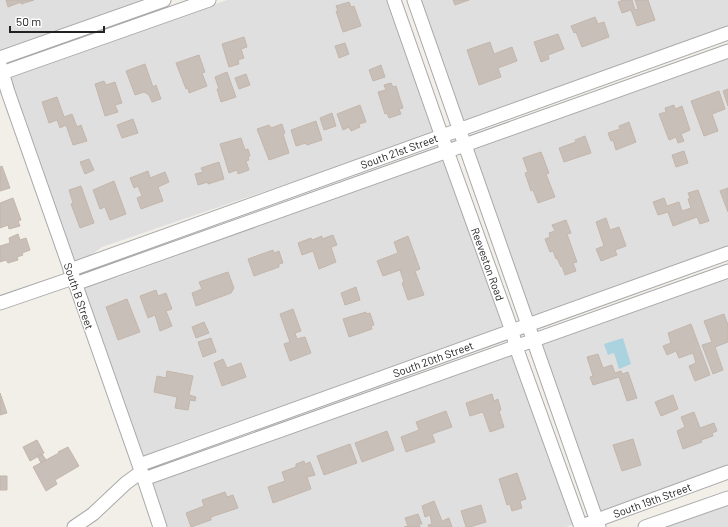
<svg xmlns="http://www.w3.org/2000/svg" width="728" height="527" font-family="Barlow,sans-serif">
<rect width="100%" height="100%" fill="#f2efe9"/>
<!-- residential -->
<path fill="#e0dfdf" d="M0,0H143L19,44L3,57L0,50Z
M227,0H389L435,133L102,247L75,267L8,75L32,68Z
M419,0H728V28L462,124Z
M728,56V246L530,318L471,149Z
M444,158L503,328L168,446L144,463L82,283L119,277Z
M728,277V467L599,514L541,345Z
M513,352L574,524L566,527H166L150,481Z
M728,501V527H653Z"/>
<!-- water -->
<path fill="#aad3df" d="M623,338L631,364L619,369L614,353L608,355L604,344Z"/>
<!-- building -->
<path fill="#c7bfb8" stroke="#c4b6ab" d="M6,0H34L21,4V2L8,7Z
M453,0H469L455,5Z
M623,0H632L635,10L638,9L635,0H648L655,20L637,26L631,10L622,13L618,2Z
M349,2L351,7L354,6L361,26L343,32L336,11H338L336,6Z
M595,17L598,24L604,22L609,37L582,47L576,32L574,33L571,26Z
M558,34L564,49L548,55L549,59L541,62L534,42Z
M244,37L247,47L241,49L244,58L238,60L239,64L229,67L222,44Z
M490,42L494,54L512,47L517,61L498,68L501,77L479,85L467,50Z
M345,43L349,54L339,58L335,46Z
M199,55L205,72L202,73L207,86L189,93L188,88L186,89L176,63Z
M145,64L153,87L156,85L161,99L152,102L149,95L144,92L135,95L126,71Z
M381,65L385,77L373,81L369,70Z
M227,72L236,97L221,102L217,89H219L215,77Z
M246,74L250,85L239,89L235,78Z
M104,81L106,85L115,82L122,103L115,105L118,112L105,116L95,84Z
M391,83L393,87L396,86L403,108L399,109L401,114L389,118L387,113L385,114L378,92L386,90L384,85Z
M728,89V106L723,91Z
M719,91L725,109L712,114L718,131L704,136L691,101Z
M57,97L64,117L72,114L77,127L81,125L87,141L73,145L66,125L60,128L57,120L49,123L42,102Z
M360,105L366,122L359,124L360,127L351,131L349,127L343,130L337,114Z
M674,105L675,109L682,106L690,130L681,134L684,141L678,143L676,137L669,140L659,114L666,112L665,108Z
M332,113L336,126L324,130L320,118Z
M133,119L138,133L122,138L117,125Z
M316,121L322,140L307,145L306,143L296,146L291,130Z
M629,122L636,142L616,150L613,140L611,141L608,133L620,129L619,126Z
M282,124L285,133L283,134L289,153L269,160L257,129L269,125L271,128Z
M585,136L591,153L564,162L559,148L576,142L575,140Z
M241,138L245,150L248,149L250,156L248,157L249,160L246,161L249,170L238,174L237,170L229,173L220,144Z
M684,151L688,163L676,167L672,155Z
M541,152L549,173L546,174L555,197L538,203L533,190L531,191L525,173L528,172L523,158Z
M89,159L94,170L85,174L80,162Z
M219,162L224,179L208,184V182L198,185L195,174L203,172L201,168Z
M2,166L10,188L0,191V167Z
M148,171L150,178L165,172L169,182L158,187L163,201L141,209L137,198L142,196L138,186L134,188L130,178Z
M114,181L126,214L110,220L105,207L100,209L93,190Z
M81,186L94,223L80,228L71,204L73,203L69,190Z
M728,188V212L720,191Z
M698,190L709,221L700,224L697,217L673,226L668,212L658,215L653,202L664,198L667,206L679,202L682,211L691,208L688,199L690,198L688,193Z
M13,198L21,220L18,221L20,226L9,229L8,225L0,228V203Z
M606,218L610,230L619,227L626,246L615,250L617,255L601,261L596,249L604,246L596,222Z
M566,220L571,233L567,234L577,262L573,263L576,271L565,275L562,266L561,267L557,258L556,259L553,251L550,252L545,239L550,237L549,233L555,231L552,225Z
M18,234L20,240L26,238L30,250L22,253L23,255L17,257L18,260L8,263L6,260L0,262V246L10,243L9,238Z
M333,235L337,245L331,247L336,262L319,269L313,251L302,255L298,243L311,238L312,240L322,236V239Z
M408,236L420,269L415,271L424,295L408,300L402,283L404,282L400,270L383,276L377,261L398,253L394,242Z
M273,250L274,253L279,251L283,263L279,264V267L254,276L248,259Z
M228,272L234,288L231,293L196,306L192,293L202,289L199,282Z
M356,287L360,300L345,305L341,293Z
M156,290L158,296L166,293L172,309L166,311L172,326L160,331L155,315L148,318L140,296Z
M127,299L140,332L118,340L106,307Z
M293,309L301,331L295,333L297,339L305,337L311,353L290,361L284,344L290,342L280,314Z
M366,312V314L370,313L374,325L371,326L372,329L349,337L343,319Z
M724,314L728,325V342L715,347L723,370L713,374L702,345L712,342L704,321Z
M204,322L209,333L196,338L192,327Z
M691,324L710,375L695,381L689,366L696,363L693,353L679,358L676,351L667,355L663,346L671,343L668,333Z
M211,338L216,352L203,357L198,342Z
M598,354L603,368L612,365L615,373L621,371L622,374L628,372L637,398L627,401L619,377L593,385L590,377L593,376L587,357Z
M223,359L227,368L241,363L246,377L222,386L214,363Z
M167,371L193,376L189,395L196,397L195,401L190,400L188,410L175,408L177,397L154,392L157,376L166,378Z
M0,393L7,413L0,415Z
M492,394L494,401L498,399L501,410L499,411L504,427L490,432L483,412L470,416L466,403Z
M673,395L678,409L661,416L655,402Z
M446,411L452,427L432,434L435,442L406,452L401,437L419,430L416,422Z
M694,412L700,428L714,423L717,431L712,433L713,436L701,440L702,442L683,449L677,431L685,427L681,417Z
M387,431L394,450L362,462L355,443Z
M633,439L641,465L622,471L613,445Z
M37,440L44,453L30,461L23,447Z
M350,444L357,463L324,475L317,456Z
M68,447L79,466L55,480L57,484L46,491L33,467L59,453L58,452Z
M42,454L46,460L41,463L38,457Z
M304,461L305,464L310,462L315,475L307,477L311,489L273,503L268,487L285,481L282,472L296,467V464Z
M517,473L526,499L520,501L522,508L512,511L510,504L507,505L499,479Z
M0,476H7V490H0Z
M225,492L227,497L233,495L238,508L211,517V520L191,527L186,513L204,506L202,500Z
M434,501L442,521L449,518L452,527H429L428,525L432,524L430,515L425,517L422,506Z
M481,505L486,522L470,527H466L461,511Z
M418,514L422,524H419L420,527H404L408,526L405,518Z"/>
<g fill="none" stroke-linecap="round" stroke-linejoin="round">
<defs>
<path id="street" d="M394,0L447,151L512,331L516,347L581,527
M414,0L599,527
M0,58L164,0
M0,65L8,92L144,479L160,527
M2,73L209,0
M70,270L728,33
M75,284L728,51
M0,303L73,278
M139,465L728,253
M144,479L728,271
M589,523L728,472
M74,527L93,514L126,483L141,472
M645,527L728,498"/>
</defs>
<!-- street casing -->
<use href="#street" stroke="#a9a9a9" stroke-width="15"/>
<!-- street -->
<use href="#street" stroke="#fff" stroke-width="13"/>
</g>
<g text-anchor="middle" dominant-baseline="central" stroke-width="3" stroke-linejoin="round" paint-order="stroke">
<!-- street labels -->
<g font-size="11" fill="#222" stroke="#fff">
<text transform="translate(399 151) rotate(-20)">South 21st Street</text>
<text transform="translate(488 264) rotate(70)">Reeveston Road</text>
<text transform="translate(79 296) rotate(71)">South B Street</text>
<text transform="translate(433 359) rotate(-20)">South 20th Street</text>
<text transform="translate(652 500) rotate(-20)">South 19th Street</text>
</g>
</g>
<!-- scale -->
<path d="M10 26v6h94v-6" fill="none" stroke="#222222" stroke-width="2"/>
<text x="16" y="26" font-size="12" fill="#222222" stroke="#ffffff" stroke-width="3" paint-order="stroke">50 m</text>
</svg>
